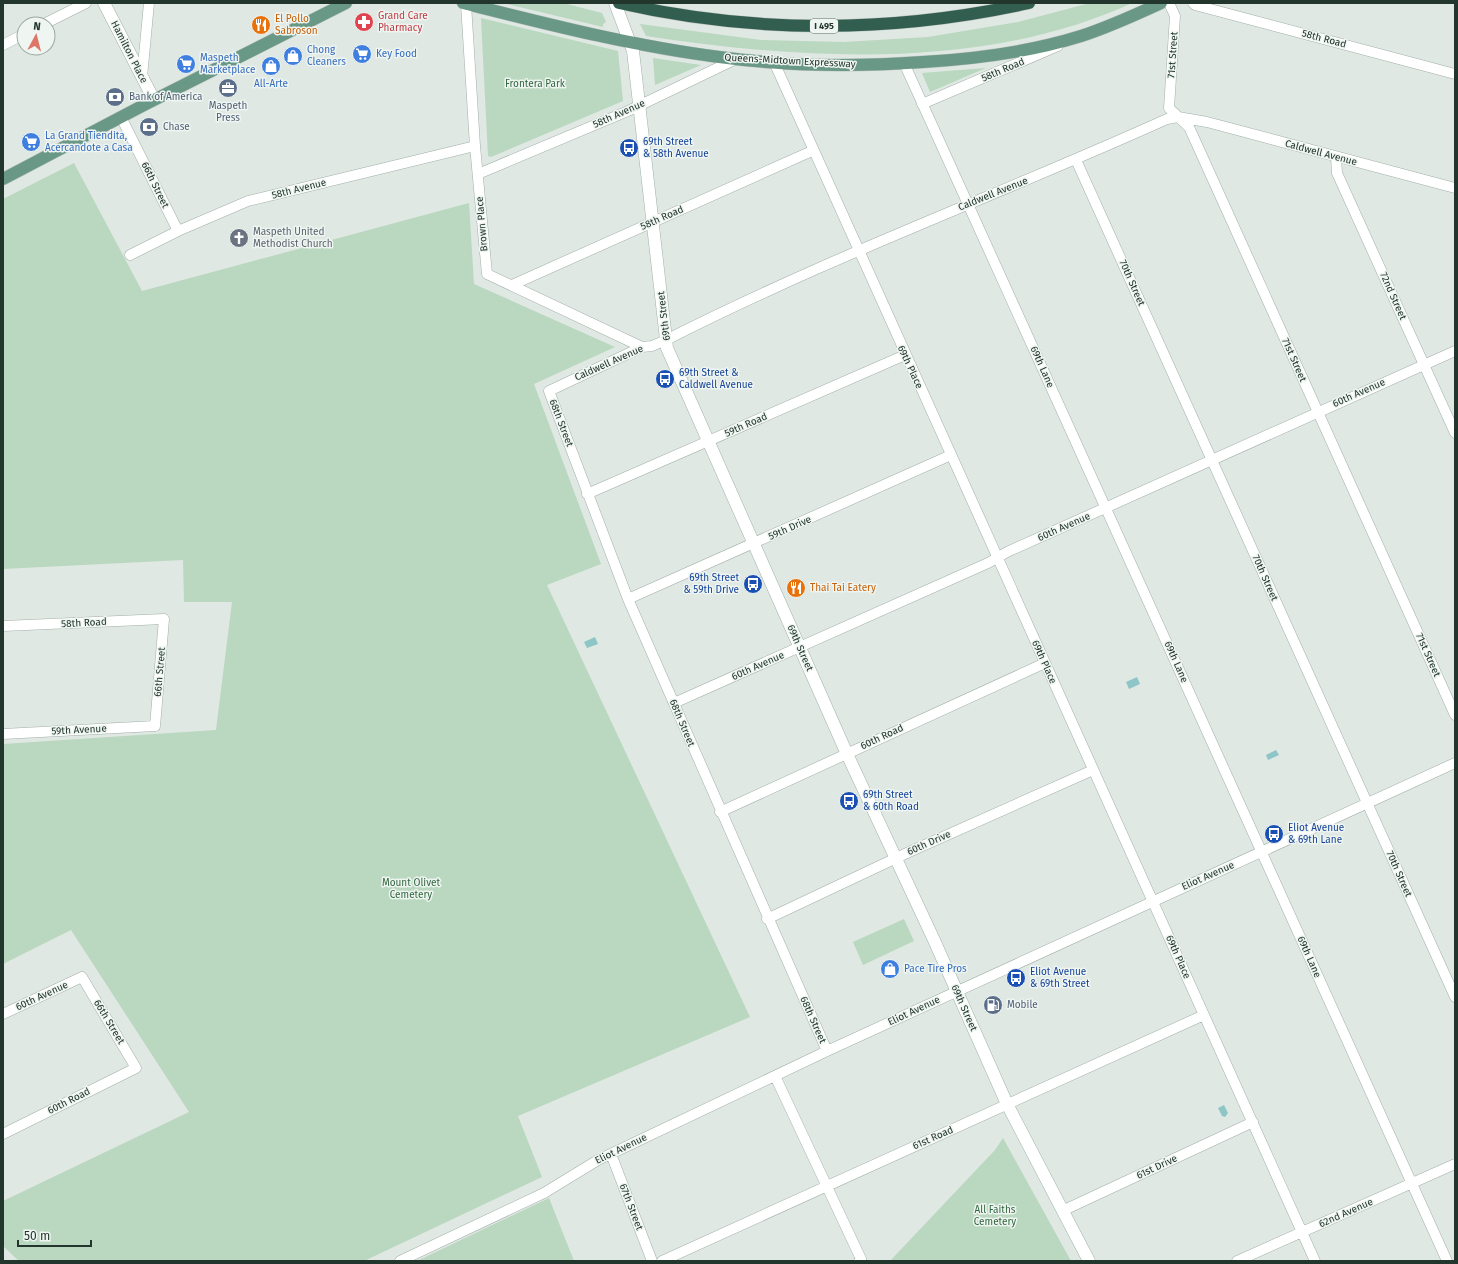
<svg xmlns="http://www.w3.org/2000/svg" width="1458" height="1264" font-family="'Fira Sans',sans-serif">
<rect width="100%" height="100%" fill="#dfe8e3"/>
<!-- green -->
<path fill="#bad7bf" d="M503,3H563L602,13L606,22L603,24V27Z
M1090,3H1132C985,71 802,60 646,36L640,24L761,40L844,42L928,37L1018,22Z
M481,18L618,51L623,101L491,157L488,156Z
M653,58L701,65L655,85Z
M986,68L930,92L922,73Z
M74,163L142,291L469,203L474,284L615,347L534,384L601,564L547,585L750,1017L518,1116L542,1177L364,1261H19L3,1246V1201L189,1112L71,930L3,964V744L216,730L232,602H184L183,560L3,569V199Z
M904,919L914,941L863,965L853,942Z
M1003,1138L1071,1261H890L995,1150Z
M549,1198L574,1261H417Z"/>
<!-- water -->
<path fill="#8ec5c7" d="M595,637L598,644L587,648L584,642Z
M1137,677L1140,684L1129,689L1126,682Z
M1276,750L1279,755L1268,760L1266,755Z
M1224,1105L1228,1113L1225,1117L1222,1116L1218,1108Z"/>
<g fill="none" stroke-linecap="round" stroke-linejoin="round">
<defs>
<path id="minor" d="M1169,3L1175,16L1169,108L1189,127L1455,715
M1193,3L1195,5L1455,74
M466,4L475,146L487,274L642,347
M44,24L86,3
M3,45L24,34
M774,62L1315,1261
M904,63L1447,1261
M142,77L149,3
M922,104L1058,46
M121,117L178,231
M1336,157L1337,173L1455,433
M1076,160L1455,997
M478,174L628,111L736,59
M130,255L178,231L248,201L475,146
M512,285L812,151
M587,494L905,355
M628,599L951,455
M3,626L164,619L155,726L3,734
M674,703L988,563L1007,552L1455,351
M720,812L1045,663
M767,919L909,852L1093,770
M3,1014L82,977L136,1068L3,1134
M827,1051L628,599L549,391L642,347L652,346L666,340C829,257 1001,194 1167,119L1178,117L1207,122L1455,188
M775,1076L861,1259L859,1261
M611,1154L652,1261
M1062,1211L1253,1122
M400,1261L544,1193L598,1160L827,1051L1455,763
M662,1261L1204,1015
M1237,1261L1455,1164"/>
<path id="tertiary" d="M104,3L154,100"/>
<path id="secondary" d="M615,3L633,51L667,348L847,754L934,940L1007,1104L1089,1261"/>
<path id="primary" d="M463,3C547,24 632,46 719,57C786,66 855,67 923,62C976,59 1030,52 1081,36C1109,27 1135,15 1161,3
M3,179L144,105L346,3"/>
<path id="motorway" d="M619,3C754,34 894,33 1029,3"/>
</defs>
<!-- minor casing -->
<use href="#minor" stroke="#a3afa9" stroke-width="11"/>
<!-- tertiary casing -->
<use href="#tertiary" stroke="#a3afa9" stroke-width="13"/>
<!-- secondary casing -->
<use href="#secondary" stroke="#a0b2a9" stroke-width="13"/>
<!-- primary casing -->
<use href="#primary" stroke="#bdc3c0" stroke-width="13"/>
<!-- motorway casing -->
<use href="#motorway" stroke="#bdc3c0" stroke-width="13"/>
<!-- minor -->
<use href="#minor" stroke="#fff" stroke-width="10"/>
<!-- tertiary -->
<use href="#tertiary" stroke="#fff" stroke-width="12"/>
<!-- secondary -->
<use href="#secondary" stroke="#fff" stroke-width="12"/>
<!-- primary -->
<use href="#primary" stroke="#699886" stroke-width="12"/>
<!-- motorway -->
<use href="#motorway" stroke="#325e50" stroke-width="12"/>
</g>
<!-- icons -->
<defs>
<symbol id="pharmacy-disc" viewBox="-11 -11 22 22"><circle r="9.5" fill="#e0444e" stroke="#eff5f1"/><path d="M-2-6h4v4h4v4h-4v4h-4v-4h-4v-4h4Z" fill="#fff"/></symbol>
<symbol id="restaurant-disc" viewBox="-11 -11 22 22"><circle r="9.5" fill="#e8710a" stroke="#eff5f1"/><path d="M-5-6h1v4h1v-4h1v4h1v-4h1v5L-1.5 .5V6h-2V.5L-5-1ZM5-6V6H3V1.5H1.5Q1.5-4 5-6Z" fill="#fff"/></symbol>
<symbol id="supermarket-disc" viewBox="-11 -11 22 22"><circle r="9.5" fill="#3f7fe0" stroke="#eff5f1"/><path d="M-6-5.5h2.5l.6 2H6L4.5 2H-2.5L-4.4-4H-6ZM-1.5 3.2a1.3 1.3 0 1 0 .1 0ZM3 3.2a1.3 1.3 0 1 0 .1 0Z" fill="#fff"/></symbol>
<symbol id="shop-disc" viewBox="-11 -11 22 22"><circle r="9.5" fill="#3f7fe0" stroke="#eff5f1"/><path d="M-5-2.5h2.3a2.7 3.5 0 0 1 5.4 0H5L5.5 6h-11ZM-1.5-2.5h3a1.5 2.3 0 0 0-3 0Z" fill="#fff"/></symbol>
<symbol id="office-disc" viewBox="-11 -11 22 22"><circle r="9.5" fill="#5c6f8a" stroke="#eff5f1"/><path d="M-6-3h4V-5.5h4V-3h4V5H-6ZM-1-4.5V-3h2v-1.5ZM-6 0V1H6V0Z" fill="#fff"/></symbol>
<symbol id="bank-disc" viewBox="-11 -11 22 22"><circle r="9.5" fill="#5c6f8a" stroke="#eff5f1"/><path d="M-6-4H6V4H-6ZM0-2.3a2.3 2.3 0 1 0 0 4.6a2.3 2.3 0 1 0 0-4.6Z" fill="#fff"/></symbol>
<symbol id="bus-disc" viewBox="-11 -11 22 22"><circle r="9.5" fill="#1a4fb4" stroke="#eff5f1"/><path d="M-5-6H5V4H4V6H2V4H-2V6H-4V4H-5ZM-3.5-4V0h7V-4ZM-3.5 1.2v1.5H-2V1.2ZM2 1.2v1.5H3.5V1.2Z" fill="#fff"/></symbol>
<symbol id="church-disc" viewBox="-11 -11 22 22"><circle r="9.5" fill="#6b7280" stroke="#eff5f1"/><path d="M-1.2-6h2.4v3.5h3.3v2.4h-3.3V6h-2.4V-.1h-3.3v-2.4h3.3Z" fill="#fff"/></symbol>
<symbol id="fuel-disc" viewBox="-11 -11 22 22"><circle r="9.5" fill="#5c6f8a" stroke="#eff5f1"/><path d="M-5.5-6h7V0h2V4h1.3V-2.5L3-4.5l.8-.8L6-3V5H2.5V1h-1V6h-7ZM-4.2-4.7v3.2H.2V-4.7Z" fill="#fff"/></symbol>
</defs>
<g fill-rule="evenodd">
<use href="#pharmacy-disc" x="353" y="11" width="22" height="22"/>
<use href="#restaurant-disc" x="250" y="14" width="22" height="22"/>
<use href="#supermarket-disc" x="351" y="43" width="22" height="22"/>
<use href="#shop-disc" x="282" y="45" width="22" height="22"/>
<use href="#supermarket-disc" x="175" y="53" width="22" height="22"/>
<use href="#shop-disc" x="260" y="55" width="22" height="22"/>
<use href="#office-disc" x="217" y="77" width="22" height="22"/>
<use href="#bank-disc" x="104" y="86" width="22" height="22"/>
<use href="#bank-disc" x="138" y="116" width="22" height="22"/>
<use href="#supermarket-disc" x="20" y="131" width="22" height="22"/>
<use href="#bus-disc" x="618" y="137" width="22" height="22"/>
<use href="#church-disc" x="228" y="227" width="22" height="22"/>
<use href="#bus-disc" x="654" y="368" width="22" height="22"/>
<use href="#bus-disc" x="742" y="573" width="22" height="22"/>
<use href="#restaurant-disc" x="785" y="577" width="22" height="22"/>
<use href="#bus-disc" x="838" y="790" width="22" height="22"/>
<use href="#bus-disc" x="1263" y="823" width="22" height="22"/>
<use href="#shop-disc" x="879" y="958" width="22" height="22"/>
<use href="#bus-disc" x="1005" y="967" width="22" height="22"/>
<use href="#fuel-disc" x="982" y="994" width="22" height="22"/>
</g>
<g text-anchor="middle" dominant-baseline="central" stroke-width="3" stroke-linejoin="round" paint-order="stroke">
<!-- shield labels -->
<rect fill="#eff5f1" stroke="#606f68" stroke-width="1" x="810" y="19" width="28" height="14" rx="3"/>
<g font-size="9" font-weight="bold" fill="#22362e">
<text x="824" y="26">I 495</text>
</g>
<!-- health labels -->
<g font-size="10" fill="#be3a42" stroke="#eff5f1" text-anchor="start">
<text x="378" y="16">Grand Care<tspan x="378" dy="12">Pharmacy</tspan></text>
</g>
<!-- food labels -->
<g font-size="10" fill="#c56008" stroke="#eff5f1" text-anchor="start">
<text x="275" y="19">El Pollo<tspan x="275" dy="12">Sabroson</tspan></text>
<text x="810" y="588">Thai Tai Eatery</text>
</g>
<!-- street labels -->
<g font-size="10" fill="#22362e" stroke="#eff5f1">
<text transform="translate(1324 39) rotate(15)">58th Road</text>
<text transform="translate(129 52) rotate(63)">Hamilton Place</text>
<text transform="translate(1173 55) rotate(-86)">71st Street</text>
<text transform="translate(790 61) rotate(3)">Queens-Midtown Expressway</text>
<text transform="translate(1003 70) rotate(-23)">58th Road</text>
<text transform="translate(619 114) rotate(-24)">58th Avenue</text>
<text transform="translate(1321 153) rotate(15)">Caldwell Avenue</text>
<text transform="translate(155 185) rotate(64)">66th Street</text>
<text transform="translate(299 189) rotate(-14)">58th Avenue</text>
<text transform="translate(993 194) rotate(-22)">Caldwell Avenue</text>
<text transform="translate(662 218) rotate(-24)">58th Road</text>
<text transform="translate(482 224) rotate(-95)">Brown Place</text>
<text transform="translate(1132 283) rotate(66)">70th Street</text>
<text transform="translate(1393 296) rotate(66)">72nd Street</text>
<text transform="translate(664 316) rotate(-97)">69th Street</text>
<text transform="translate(1294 360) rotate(66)">71st Street</text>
<text transform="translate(609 363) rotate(-24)">Caldwell Avenue</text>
<text transform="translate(910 367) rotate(65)">69th Place</text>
<text transform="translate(1042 367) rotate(66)">69th Lane</text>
<text transform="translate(1359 393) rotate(-24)">60th Avenue</text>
<text transform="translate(561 423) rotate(69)">68th Street</text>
<text transform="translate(746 425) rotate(-24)">59th Road</text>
<text transform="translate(1064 527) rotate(-24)">60th Avenue</text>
<text transform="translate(790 528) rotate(-24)">59th Drive</text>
<text transform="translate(1265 578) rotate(66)">70th Street</text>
<text transform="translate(84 623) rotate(-3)">58th Road</text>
<text transform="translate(800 648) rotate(66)">69th Street</text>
<text transform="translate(1428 655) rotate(66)">71st Street</text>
<text transform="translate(1044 662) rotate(66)">69th Place</text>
<text transform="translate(1176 662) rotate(66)">69th Lane</text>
<text transform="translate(758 666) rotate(-24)">60th Avenue</text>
<text transform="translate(160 672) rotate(-85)">66th Street</text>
<text transform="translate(682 723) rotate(67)">68th Street</text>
<text transform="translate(79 730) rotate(-3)">59th Avenue</text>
<text transform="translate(882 737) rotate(-25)">60th Road</text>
<text transform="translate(929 843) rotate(-24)">60th Drive</text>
<text transform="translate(1399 874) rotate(66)">70th Street</text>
<text transform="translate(1208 876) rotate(-24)">Eliot Avenue</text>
<text transform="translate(1178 957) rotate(66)">69th Place</text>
<text transform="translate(1309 957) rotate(66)">69th Lane</text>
<text transform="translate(42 996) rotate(-25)">60th Avenue</text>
<text transform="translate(964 1008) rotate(66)">69th Street</text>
<text transform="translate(914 1011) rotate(-25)">Eliot Avenue</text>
<text transform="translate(813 1020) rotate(66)">68th Street</text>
<text transform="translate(109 1022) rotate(59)">66th Street</text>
<text transform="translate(69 1101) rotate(-27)">60th Road</text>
<text transform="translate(933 1138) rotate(-24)">61st Road</text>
<text transform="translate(621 1149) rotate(-26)">Eliot Avenue</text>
<text transform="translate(1157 1167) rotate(-25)">61st Drive</text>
<text transform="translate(631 1207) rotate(69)">67th Street</text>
<text transform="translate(1346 1213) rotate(-24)">62nd Avenue</text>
</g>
<!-- shop labels -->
<g font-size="10" fill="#366cbe" stroke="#eff5f1" text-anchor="start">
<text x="307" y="50">Chong<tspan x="307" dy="12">Cleaners</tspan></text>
<text x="376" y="54">Key Food</text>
<text x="200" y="58">Maspeth<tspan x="200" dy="12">Marketplace</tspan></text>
<text x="271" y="84" text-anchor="middle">All-Arte</text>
<text x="45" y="136">La Grand Tiendita,<tspan x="45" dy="12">Acercandote a Casa</tspan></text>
<text x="904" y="969">Pace Tire Pros</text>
</g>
<!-- park labels -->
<g font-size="10" fill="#326740" stroke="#eff5f1">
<text x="535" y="84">Frontera Park</text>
<text x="411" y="883">Mount Olivet<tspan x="411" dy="12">Cemetery</tspan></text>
<text x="995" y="1210">All Faiths<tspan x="995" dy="12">Cemetery</tspan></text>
</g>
<!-- service labels -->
<g font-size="10" fill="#4e5e75" stroke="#eff5f1" text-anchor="start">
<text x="129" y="97">Bank of America</text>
<text x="228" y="106" text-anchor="middle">Maspeth<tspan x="228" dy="12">Press</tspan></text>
<text x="163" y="127">Chase</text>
<text x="1007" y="1005">Mobile</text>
</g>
<!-- transit labels -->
<g font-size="10" fill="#164399" stroke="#eff5f1" text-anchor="start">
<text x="643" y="142">69th Street<tspan x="643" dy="12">&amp; 58th Avenue</tspan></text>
<text x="679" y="373">69th Street &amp;<tspan x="679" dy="12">Caldwell Avenue</tspan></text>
<text x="739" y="578" text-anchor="end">69th Street<tspan x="739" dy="12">&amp; 59th Drive</tspan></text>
<text x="863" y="795">69th Street<tspan x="863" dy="12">&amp; 60th Road</tspan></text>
<text x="1288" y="828">Eliot Avenue<tspan x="1288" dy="12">&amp; 69th Lane</tspan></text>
<text x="1030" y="972">Eliot Avenue<tspan x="1030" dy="12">&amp; 69th Street</tspan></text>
</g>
<!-- worship labels -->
<g font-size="10" fill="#5b616d" stroke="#eff5f1" text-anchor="start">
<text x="253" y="232">Maspeth United<tspan x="253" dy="12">Methodist Church</tspan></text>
</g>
</g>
<!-- border -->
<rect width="1458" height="1264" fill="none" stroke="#22362e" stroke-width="8"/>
<!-- north arrow -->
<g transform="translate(36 36) rotate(7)"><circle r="19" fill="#eff5f1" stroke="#9da9a3"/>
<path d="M0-3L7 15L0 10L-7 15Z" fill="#df7566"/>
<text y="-6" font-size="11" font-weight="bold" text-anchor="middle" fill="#22362e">N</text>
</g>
<!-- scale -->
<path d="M18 1240v6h73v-6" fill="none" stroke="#22362e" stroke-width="2"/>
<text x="24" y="1240" font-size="12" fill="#22362e" stroke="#eff5f1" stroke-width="3" paint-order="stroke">50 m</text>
</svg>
